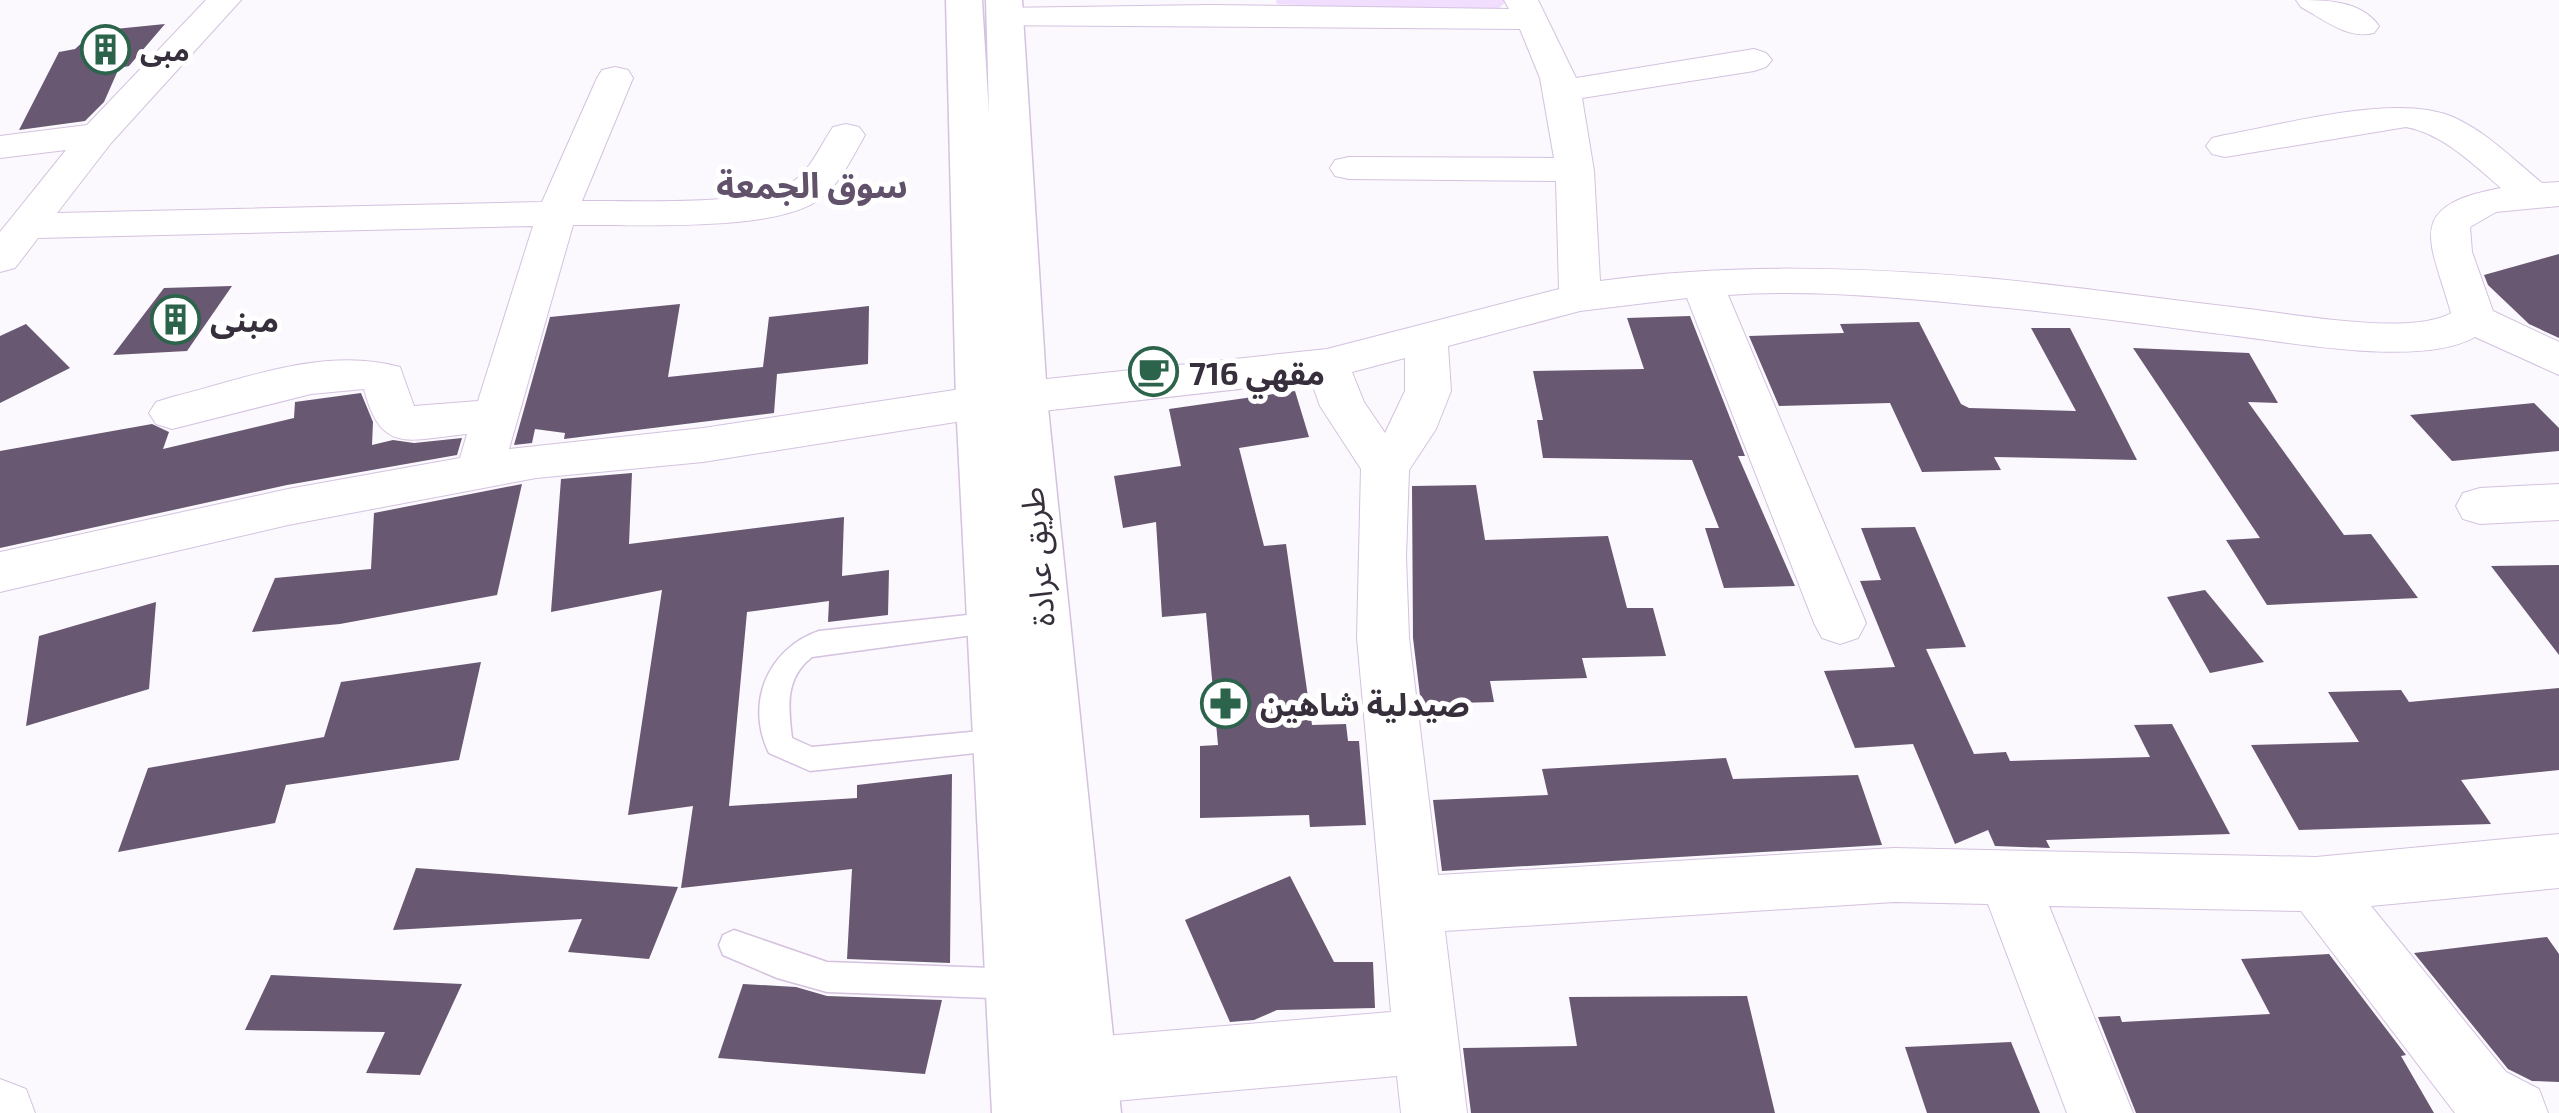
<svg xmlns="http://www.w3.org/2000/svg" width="2559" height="1113" font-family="'Exo 2','Noto Sans Arabic',sans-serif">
<rect width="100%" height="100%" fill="#fbf8fe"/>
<!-- green -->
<path fill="#f1ddfd" d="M1276,0H1504L1506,2L1492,14L1277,4Z"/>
<!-- building -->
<path fill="#685871" d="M165,24L129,66L119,68L104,102L85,121L19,130L59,52L75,49L95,31Z
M2559,254V338L2529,324L2488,285L2484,275Z
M232,286L187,351L113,355L164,288Z
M680,304L668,377L763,367L769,317L869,306L868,364L777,374L774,413L564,439L565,433L535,429L532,443L514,445L550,317Z
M1690,316L1745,456H1738L1795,586L1724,588L1705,528H1719L1692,460L1543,458L1537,420H1543L1533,371L1644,369L1627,318Z
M1919,322L1961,404L1969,408L2076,411L2031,328H2070L2137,460L1994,457L2001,470L1922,472L1890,403L1779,406L1749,336L1844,333L1840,324Z
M26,324L70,368L0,403V336Z
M2133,348L2249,353L2278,403L2248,402L2344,535L2371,534L2418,598L2267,605L2226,540L2260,538Z
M1295,391L1309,437L1239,448L1264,546L1286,544L1312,725L1346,724L1348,741H1359L1366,825L1310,827L1309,815L1200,818V746L1218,745L1206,613L1162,617L1156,522L1123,528L1114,476L1181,466L1169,409Z
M361,393L373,422L372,445L393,440L414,443L462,438L457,455L287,485L0,548V451L152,424L169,432L163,449L294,418L295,402Z
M2534,403L2559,428V451L2452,461L2410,415Z
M632,473L629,544L844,517L842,576L889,570L888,615L828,622L829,601L747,612L729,806L857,798V785L952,774L950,963L847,959L852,869L681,888L693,806L628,815L662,590L551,612L561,479Z
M522,484L497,595L340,624L252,632L275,578L371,569L374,513Z
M1476,485L1485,540L1608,536L1627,608H1653L1666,656L1582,658L1587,678L1490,681L1494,702L1421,704L1413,638L1412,486Z
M1915,527L1966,647L1926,649L1974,754L2006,752L2010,761L2150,757L2134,725L2172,724L2230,834L2046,840L2050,848L1995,846L1988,830L1955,844L1913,744L1855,748L1824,671L1895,667L1860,581L1881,580L1861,528Z
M2559,565V655L2491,566Z
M2205,590L2264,662L2210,673L2167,597Z
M156,602L149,689L26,726L39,636Z
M481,662L459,760L286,785L275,823L118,852L148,768L324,737L341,682Z
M2559,688V770L2461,780L2491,824L2299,830L2251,745L2359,742L2328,692L2401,690L2409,702Z
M1726,758L1733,779L1858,775L1882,845L1442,871L1433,800L1548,795L1542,769Z
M416,868L678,887L649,959L568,952L582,919L393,930Z
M1290,876L1334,962H1373L1375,1008L1277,1010L1254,1020L1230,1022L1185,920Z
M2547,937L2559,954V1082L2532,1081L2508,1069L2414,953Z
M2329,954L2406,1055L2401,1056L2434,1113H2136L2098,1017L2120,1016L2122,1022L2270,1014L2241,959Z
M271,975L462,984L420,1075L366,1073L385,1032L245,1030Z
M743,984L796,987L827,996L942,1000L925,1074L718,1058Z
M1747,996L1775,1113H1471L1463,1048L1577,1046L1569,997Z
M2011,1042L2040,1113H1927L1905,1047Z"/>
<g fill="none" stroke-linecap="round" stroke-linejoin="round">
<defs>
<path id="lane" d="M995,612L1004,615L1008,622L1004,629L995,632L812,657C785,678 788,706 792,738L812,747L1002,729L1012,733L1016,741L1012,749L810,771L769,753C745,704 767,649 819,631Z
M734,930L827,962L1020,969L1031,973L1036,984L1031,995L1020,999L827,992L777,978L723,955L719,945L723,935Z"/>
<path id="street" d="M206,0H241L111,143L57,213L542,202L597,78L602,70L615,67L628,70L633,78L582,201C629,200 756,207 791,183C811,170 820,146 833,127L846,124L859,127L865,135C853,156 840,184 820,199C775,233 632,224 573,225L509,449L703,428L981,386L1327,349L1559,289L1556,181L1349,179L1335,176L1330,168L1335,160L1349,157L1554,158L1540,78L1520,29L993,25L988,18L993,11L1005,8L1210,5L1509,9L1504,0H1538L1576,78L1754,49L1766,53L1772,60L1766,67L1754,71L1582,98L1594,171L1600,281C1729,263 1857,267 1986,278C2073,286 2161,299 2249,309C2297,315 2411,336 2451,313C2431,241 2402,206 2501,188C2473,164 2443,134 2406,127L2225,157L2212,154L2206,146L2212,138L2225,135C2287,124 2399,92 2455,118C2488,133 2515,161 2542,183L2559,182V206L2496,212L2470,227L2472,252L2493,311L2559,342V375L2475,337C2421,368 2290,342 2228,335C2147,325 2067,313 1986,306C1902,298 1813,289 1728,295L1866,623L1858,638L1840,644L1822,638L1814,623L1687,298L1580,311L1448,346L1451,391L1436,429L1409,470L1406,557L1409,638L1438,875L1894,848L2316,857L2559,834V888L2371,906L2506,1072L2539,1089L2548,1113H2455L2301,911L2049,906L2133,1113H2067L1988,904L1894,902L1445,931L1467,1113H1401L1397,1076L1081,1104L1058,1094L1048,1071L1058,1048L1081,1038L1391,1012L1357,638L1361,469L1320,406L1311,381L981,418L703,462L536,478L288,525L0,592V552L288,489L460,458L467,434C410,439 381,456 364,389L311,394L172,429L156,424L149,413L156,402L172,397C245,379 324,346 400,367L414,406L478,401L533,226L38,238L15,268L0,272V232L66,150L0,158V136L87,125ZM1405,358V391L1385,433L1364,402L1352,372Z
M2296,0C2325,0 2361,0 2379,26L2374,33C2348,40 2323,19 2301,7Z
M2559,484V520L2480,524L2463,519L2456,506L2463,493L2480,488Z
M0,1079L26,1089L35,1113H0Z"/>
<path id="primary" d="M946,0H982L989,114L986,0H1022L1047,398L1121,1113H992L956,402Z"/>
</defs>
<!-- lane casing -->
<use href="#lane" stroke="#d4c2df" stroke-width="3"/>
<!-- street casing -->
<use href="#street" stroke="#d4c2df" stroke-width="2"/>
<!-- primary casing -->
<use href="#primary" stroke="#d4c2df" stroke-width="3"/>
<!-- lane -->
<use href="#lane" fill="#fff" fill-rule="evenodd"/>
<!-- street -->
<use href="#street" fill="#fff" fill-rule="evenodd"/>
<!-- primary -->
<use href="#primary" fill="#fff" fill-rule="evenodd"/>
</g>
<!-- icons -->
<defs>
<symbol id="building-ring" viewBox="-11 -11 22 22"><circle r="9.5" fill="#fff" stroke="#2b634b" stroke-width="1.5"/><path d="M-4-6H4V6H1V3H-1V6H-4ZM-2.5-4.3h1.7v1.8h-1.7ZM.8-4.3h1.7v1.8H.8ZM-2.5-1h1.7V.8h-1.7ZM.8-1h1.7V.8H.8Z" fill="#2b634b"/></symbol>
<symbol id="cafe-ring" viewBox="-11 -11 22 22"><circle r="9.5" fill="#fff" stroke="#2b634b" stroke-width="1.5"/><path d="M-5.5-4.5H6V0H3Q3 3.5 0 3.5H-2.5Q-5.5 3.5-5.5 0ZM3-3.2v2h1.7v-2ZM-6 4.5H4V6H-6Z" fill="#2b634b"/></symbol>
<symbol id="pharmacy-ring" viewBox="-11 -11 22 22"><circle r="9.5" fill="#fff" stroke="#2b634b" stroke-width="1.5"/><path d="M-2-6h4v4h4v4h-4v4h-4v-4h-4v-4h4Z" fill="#2b634b"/></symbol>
</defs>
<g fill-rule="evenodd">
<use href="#building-ring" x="78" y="22" width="55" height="55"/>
<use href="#building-ring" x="148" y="292" width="55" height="55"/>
<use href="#cafe-ring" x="1126" y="344" width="55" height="55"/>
<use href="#pharmacy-ring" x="1198" y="676" width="55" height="55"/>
</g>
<g text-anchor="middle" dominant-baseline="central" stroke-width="10" stroke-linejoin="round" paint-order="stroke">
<!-- far-poi labels -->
<g font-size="28" font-weight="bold" fill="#372f3b" stroke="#fff" text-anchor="start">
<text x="140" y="50">مبى</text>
</g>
<!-- poi labels -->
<g font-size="32" font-weight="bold" fill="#372f3b" stroke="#fff" text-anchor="start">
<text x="210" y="319">مبنى</text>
<text x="1189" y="372">مقهي 716</text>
<text x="1260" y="703">صيدلية شاهين</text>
</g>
<!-- street labels -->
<g font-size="32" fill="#372f3b" stroke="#fff">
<text transform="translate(1036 557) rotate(-95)">طريق عرادة</text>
</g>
<!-- far-district labels -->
<g font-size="35" font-weight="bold" fill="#61516a" stroke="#fff">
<text x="812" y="184">سوق الجمعة</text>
</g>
</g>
</svg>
